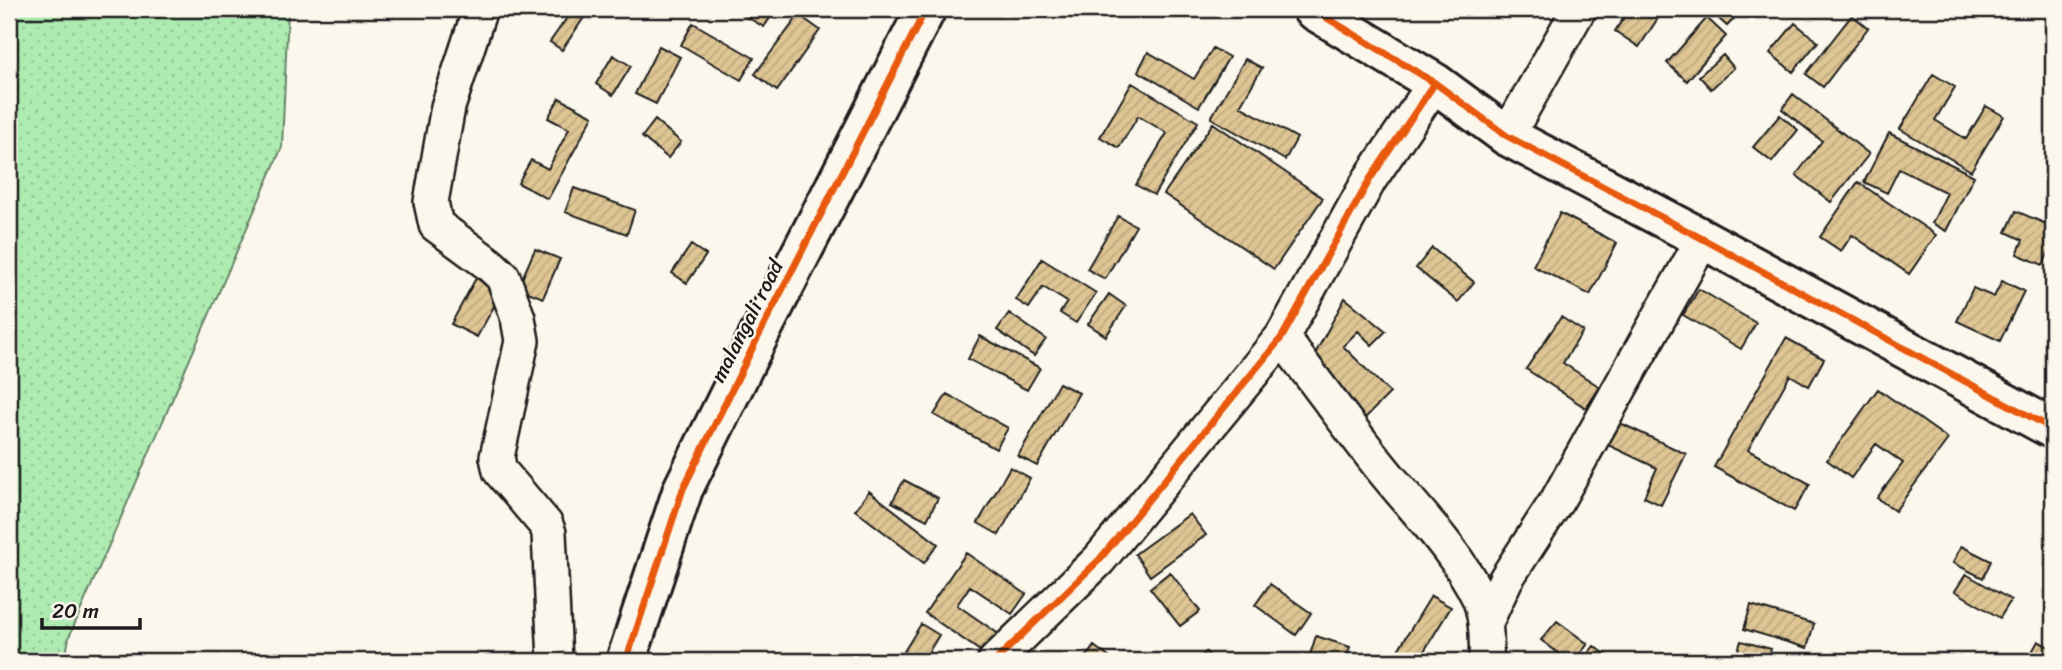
<svg xmlns="http://www.w3.org/2000/svg" width="2062" height="670" font-family="Sriracha,sans-serif">
<defs>
<pattern id="grass-dots" width="8" height="8" patternUnits="userSpaceOnUse" patternTransform="scale(1.75)"><rect width="8" height="8" fill="#aeebb1"/><path d="M2 2h.1M6 6h.1" fill="none" stroke="#95c998" stroke-width="1.8" stroke-linecap="round"/></pattern>
<pattern id="building-hatch" width="6" height="6" patternUnits="userSpaceOnUse" patternTransform="scale(1.75)"><rect width="6" height="6" fill="#dec594"/><path d="M-1 1l2-2M0 6l6-6M5 7l2-2" fill="none" stroke="#bea97f"/></pattern>
</defs>
<rect width="100%" height="100%" fill="#fbf7ec"/>
<filter id="ink" filterUnits="userSpaceOnUse"><feTurbulence type="fractalNoise" baseFrequency=".0143" numOctaves="2"/><feDisplacementMap in="SourceGraphic" scale="14" xChannelSelector="R" yChannelSelector="G"/><feConvolveMatrix kernelMatrix="1 2 1 2 8 2 1 2 1" color-interpolation-filters="sRGB"/></filter>
<g filter="url(#ink)">
<!-- grass -->
<path fill="url(#grass-dots)" stroke="#658466" stroke-width="2" d="M9,9H288L282,147L69,637L65,661H9Z"/>
<!-- building -->
<path fill="url(#building-hatch)" stroke="#1c1c1c" stroke-width="2" d="M573,9L585,16L562,50L550,42Z
M733,9H776L764,27Z
M1630,9H1664L1639,47L1615,31Z
M1712,9H1743L1727,26L1710,11Z
M799,15L820,30L777,91L755,74Z
M1852,15L1868,28L1823,87L1806,74Z
M1707,18L1726,36L1687,81L1667,63Z
M693,23L754,58L741,80L681,45Z
M1795,23L1818,42L1793,72L1770,53Z
M659,46L680,57L656,104L635,94Z
M1213,48L1229,57L1199,107L1138,71L1148,52L1194,79Z
M613,55L631,66L613,95L596,84Z
M1723,55L1734,68L1711,89L1699,76Z
M1245,59L1262,68L1240,106L1297,138L1285,160L1211,118Z
M1933,74L1955,87L1935,120L1966,139L1986,106L2004,116L1971,171L1900,129Z
M1132,83L1198,122L1154,195L1136,185L1167,133L1138,116L1119,148L1100,137Z
M1793,94L1869,154L1831,202L1796,175L1822,141L1782,109Z
M559,98L593,116L548,199L518,183L531,160L548,169L569,129L548,118Z
M1780,115L1798,130L1772,162L1753,147Z
M655,120L681,142L668,158L642,137Z
M1213,123L1323,198L1274,269L1164,194Z
M1889,133L1974,176L1946,231L1932,223L1947,193L1899,169L1887,193L1864,182Z
M1858,182L1936,235L1909,274L1852,235L1841,251L1820,237Z
M574,188L635,210L627,234L565,212Z
M2016,211L2053,227V243L2043,265L2017,254L2023,240L2006,232Z
M1560,213L1617,243L1590,295L1533,266Z
M1118,216L1136,226L1105,279L1087,269Z
M691,245L706,255L687,283L672,273Z
M1432,248L1474,282L1458,302L1416,268Z
M535,249L560,259L543,298L518,288Z
M1042,259L1096,293L1076,323L1060,313L1067,302L1043,287L1029,308L1016,300Z
M476,278L502,292L477,337L451,324Z
M2002,281L2024,291L2000,341L1957,321L1973,288L1994,297Z
M1699,289L1756,323L1741,349L1683,315Z
M1109,294L1126,306L1106,336L1088,324Z
M1345,298L1386,331L1372,345L1358,331L1343,346L1390,393L1365,418L1309,365Z
M1009,313L1046,339L1034,356L997,330Z
M1561,317L1583,331L1563,363L1600,387L1586,408L1526,369Z
M980,336L1040,368L1027,390L968,359Z
M1786,338L1824,359L1809,386L1790,375L1748,450L1810,484L1794,511L1714,467Z
M1059,383L1079,393L1037,466L1018,456Z
M1878,389L1948,439L1895,511L1877,498L1903,463L1876,444L1851,478L1827,460Z
M947,394L1008,428L996,449L934,415Z
M1618,422L1686,454L1661,505L1644,497L1657,468L1608,445Z
M1010,467L1030,478L999,535L978,523Z
M904,480L938,498L927,520L892,502Z
M869,491L938,544L924,563L855,510Z
M1190,514L1206,535L1150,576L1135,554Z
M1961,546L1991,561L1983,578L1953,563Z
M966,553L1026,594L1012,614L970,586L957,605L1003,637L989,657L925,613Z
M1170,572L1200,611L1180,626L1150,588Z
M1966,574L2011,600L2000,618L1955,591Z
M1270,584L1311,613L1296,635L1255,605Z
M1431,596L1451,607L1418,661H1405L1395,655Z
M1751,605L1814,624L1807,648L1744,629Z
M1557,621L1588,644L1574,661H1569L1541,640Z
M921,624L939,635L923,661H898Z
M1316,636L1350,647L1345,661H1308Z
M1741,641L1771,649L1768,661L1735,660Z
M2038,641L2053,649V661H2027Z
M1094,646L1114,661H1083Z
M1594,646L1616,661H1582Z
M837,651L850,661H829Z
M1206,652L1215,661H1196Z
M777,654L786,661H771Z"/>
<g fill="none" stroke-linecap="round" stroke-linejoin="round">
<defs>
<path id="minor" d="M480,9L448,107L431,202L436,225L489,264L503,277L518,318L522,341L497,457L500,471L546,525L549,533L555,661
M1507,136L1579,9
M1282,337C1314,380 1346,423 1379,465C1413,508 1455,548 1479,598C1487,617 1487,641 1486,661
M1485,624L1506,579L1558,499L1703,239
M995,661L1099,560L1282,337L1370,179L1435,83"/>
<path id="tertiary" d="M1312,9L1435,83L1507,136L1703,239L2053,429
M626,661L683,489L754,345L926,9"/>
</defs>
<!-- minor casing -->
<use href="#minor" stroke="#1c1c1c" stroke-width="38"/>
<!-- tertiary casing -->
<use href="#tertiary" stroke="#1c1c1c" stroke-width="44"/>
<!-- minor -->
<use href="#minor" stroke="#fbf7ec" stroke-width="33"/>
<!-- tertiary -->
<use href="#tertiary" stroke="#fbf7ec" stroke-width="38"/>
<defs>
<path id="cycleway" d="M1312,9L1435,83L1507,136L1703,239L2053,429
M626,661L683,489L754,345L926,9
M995,661L1099,560L1282,337L1370,179L1435,83"/>
</defs>
<!-- cycleway casing -->
<use href="#cycleway" stroke="#fbf7ec" stroke-width="11"/>
<!-- cycleway -->
<use href="#cycleway" stroke="#e8590c" stroke-width="7"/>
</g>
</g>
<g text-anchor="middle" dominant-baseline="central" stroke-width="5" stroke-linejoin="round" paint-order="stroke">
<!-- street labels -->
<g font-size="21" fill="#1c1c1c" stroke="#fbf7ec">
<text transform="translate(747 321) rotate(-63)">malangali road</text>
</g>
</g>
<!-- margin -->
<rect width="2062" height="670" fill="none" stroke="#fbf7ec" stroke-width="35"/>
<rect x="18" y="18" width="2027" height="635" fill="none" stroke="#1c1c1c" stroke-width="2.5" filter="url(#ink)"/>
<!-- scale -->
<path d="M42 618v10h98v-10" fill="none" stroke="#1c1c1c" stroke-width="3.5"/>
<text x="52" y="618" font-size="21" fill="#1c1c1c" stroke="#fbf7ec" stroke-width="5" paint-order="stroke">20 m</text>
</svg>
